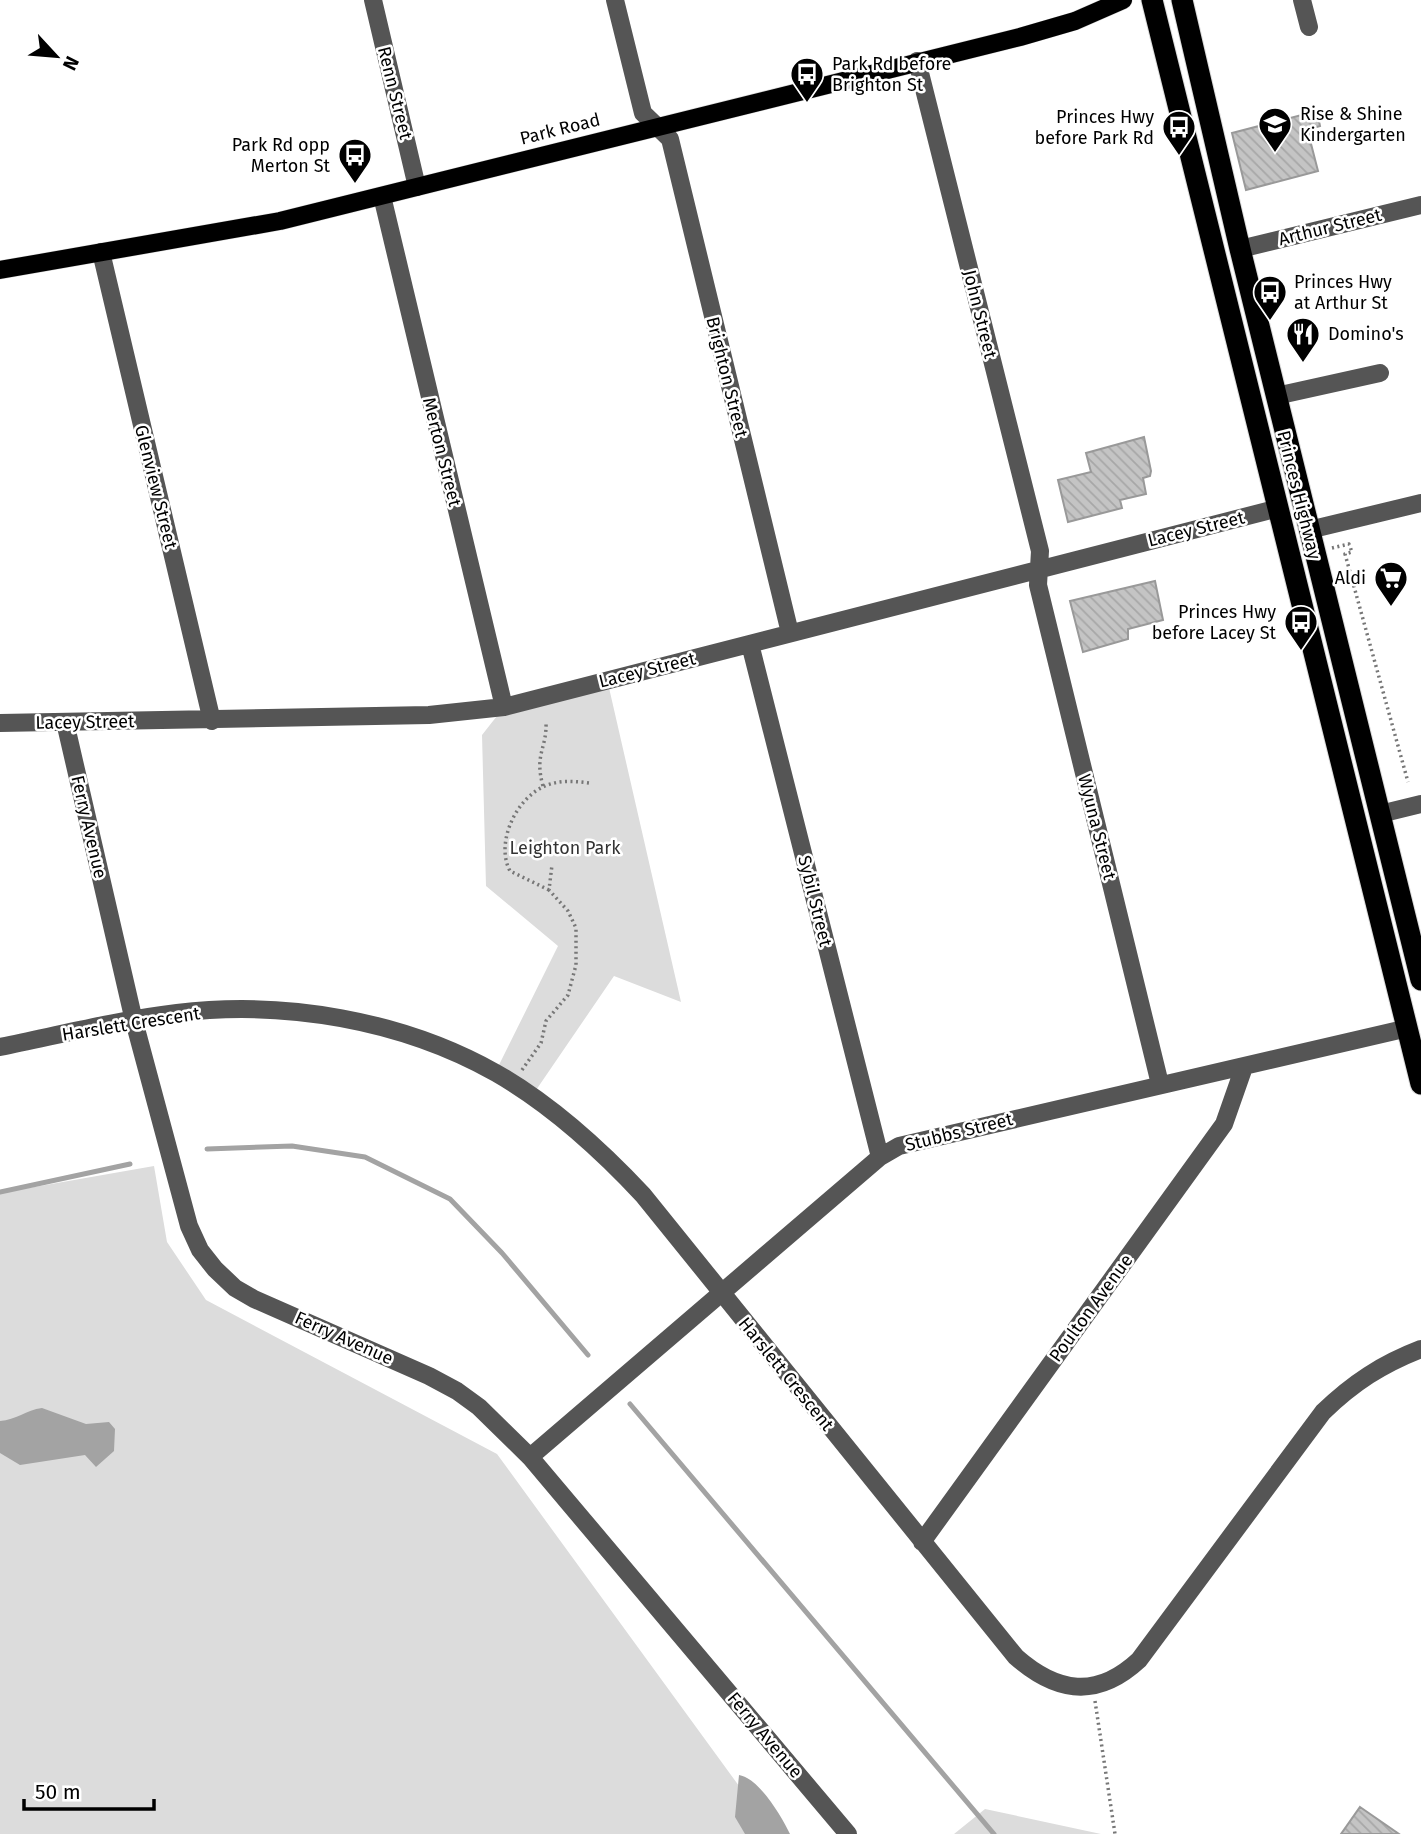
<svg xmlns="http://www.w3.org/2000/svg" width="1421" height="1834" font-family="'Fira Sans',sans-serif">
<defs>
<pattern id="building-back-hatch" width="6" height="6" patternUnits="userSpaceOnUse" patternTransform="scale(1.75)"><rect width="6" height="6" fill="#c4c4c4"/><path d="M-1 5l2 2M0 0l6 6M5-1l2 2" fill="none" stroke="#a7a7a7"/></pattern>
</defs>
<rect width="100%" height="100%" fill="#fff"/>
<!-- green -->
<path fill="#dcdcdc" d="M607,679L681,1002L614,976L532,1096L495,1073L558,946L486,886L482,735L504,707Z
M154,1166L167,1242L206,1300L497,1454L774,1834H0V1193Z
M985,1809L1101,1834H954Z"/>
<!-- water -->
<path fill="#a3a3a3" d="M42,1408L86,1424L109,1422L115,1429L114,1451L96,1467L85,1455L20,1465L0,1453V1421C16,1420 26,1410 42,1408Z
M739,1775C759,1778 782,1817 790,1834H745L735,1817Z"/>
<g fill="none" stroke-linecap="round" stroke-linejoin="round">
<!-- stream -->
<path stroke="#a3a3a3" stroke-width="5" d="M207,1149L292,1146L365,1157L450,1199L502,1253L588,1355
M0,1192L130,1164
M630,1404L994,1834"/>
</g>
<!-- building -->
<path fill="url(#building-back-hatch)" stroke="#999" stroke-width="2" d="M1317,111L1320,126L1313,128L1315,135L1309,136L1318,171L1246,190L1232,133Z
M1144,437L1151,471L1150,476L1143,478L1146,494L1120,500L1122,508L1068,522L1058,480L1091,472L1086,453Z
M1155,581L1163,620L1128,629V639L1083,652L1070,601Z
M1360,1807L1399,1834H1341Z"/>
<g fill="none" stroke-linecap="round" stroke-linejoin="round">
<defs>
<path id="major" d="M0,270L280,221L1020,37L1075,21L1123,0"/>
<path id="highway" d="M1152,0L1421,1084
M1182,0L1240,249L1421,980"/>
</defs>
<!-- major casing -->
<use href="#major" stroke="#dbdbdb" stroke-width="19"/>
<!-- highway casing -->
<use href="#highway" stroke="#dbdbdb" stroke-width="23"/>
<!-- path -->
<path stroke="#777" stroke-width="3.5" stroke-dasharray="2 3.5" stroke-linecap="butt" d="M1332,548L1349,544L1352,552L1345,554L1408,782
M543,786C534,754 547,749 546,722
M549,890L510,871C495,843 516,798 545,786C559,780 574,781 589,783
M522,1070L541,1043L546,1021L568,995L576,965V928L568,911L549,890L552,865
M1095,1701L1115,1834"/>
<!-- minor -->
<path stroke="#555" stroke-width="18" d="M373,0L417,187
M615,0L643,113L670,139L790,633
M1302,0L1309,27
M917,61L1040,551L1038,585L1160,1084
M382,196L504,707
M1240,249L1421,205
M101,252L212,721
M1276,396L1380,373
M1309,530L1421,503
M750,644L880,1157
M65,722L134,1021L189,1226L200,1250L215,1269L235,1288L254,1299L429,1376L457,1391L479,1407L530,1457L848,1834
M0,723L429,715L504,707L1279,508
M1380,814L1421,804
M0,1047C59,1035 118,1020 177,1013C284,1000 402,1020 496,1073C552,1105 600,1149 643,1195L1016,1657C1057,1693 1097,1699 1139,1660L1323,1412C1353,1383 1382,1364 1421,1349
M530,1457L880,1157L899,1146L1408,1028
M922,1542L1224,1124L1244,1067"/>
<!-- major -->
<use href="#major" stroke="#000" stroke-width="18"/>
<!-- highway -->
<use href="#highway" stroke="#000" stroke-width="21"/>
</g>
<!-- icons -->
<defs>
<symbol id="bus-pin" viewBox="-11 -11 22 30"><path d="M0 17L-7.5 6A9.5 9.5 0 1 1 7.5 6Z" fill="#000" stroke="#fff"/><path d="M-5-6H5V4H4V6H2V4H-2V6H-4V4H-5ZM-3.5-4V0h7V-4ZM-3.5 1.2v1.5H-2V1.2ZM2 1.2v1.5H3.5V1.2Z" fill="#fff"/></symbol>
<symbol id="school-pin" viewBox="-11 -11 22 30"><path d="M0 17L-7.5 6A9.5 9.5 0 1 1 7.5 6Z" fill="#000" stroke="#fff"/><path d="M0-5L7-2L0 1L-7-2ZM-4 1L0 2.5L4 1V4Q0 6-4 4Z" fill="#fff"/></symbol>
<symbol id="restaurant-pin" viewBox="-11 -11 22 30"><path d="M0 17L-7.5 6A9.5 9.5 0 1 1 7.5 6Z" fill="#000" stroke="#fff"/><path d="M-5-6h1v4h1v-4h1v4h1v-4h1v5L-1.5 .5V6h-2V.5L-5-1ZM5-6V6H3V1.5H1.5Q1.5-4 5-6Z" fill="#fff"/></symbol>
<symbol id="supermarket-pin" viewBox="-11 -11 22 30"><path d="M0 17L-7.5 6A9.5 9.5 0 1 1 7.5 6Z" fill="#000" stroke="#fff"/><path d="M-6-5.5h2.5l.6 2H6L4.5 2H-2.5L-4.4-4H-6ZM-1.5 3.2a1.3 1.3 0 1 0 .1 0ZM3 3.2a1.3 1.3 0 1 0 .1 0Z" fill="#fff"/></symbol>
</defs>
<g fill-rule="evenodd">
<use href="#bus-pin" x="788" y="55" width="38" height="52"/>
<use href="#school-pin" x="1256" y="105" width="38" height="52"/>
<use href="#bus-pin" x="1160" y="108" width="38" height="52"/>
<use href="#bus-pin" x="336" y="136" width="38" height="52"/>
<use href="#bus-pin" x="1251" y="273" width="38" height="52"/>
<use href="#restaurant-pin" x="1284" y="315" width="38" height="52"/>
<use href="#supermarket-pin" x="1372" y="559" width="38" height="52"/>
<use href="#bus-pin" x="1282" y="603" width="38" height="52"/>
</g>
<g text-anchor="middle" dominant-baseline="central" stroke-width="5" stroke-linejoin="round" paint-order="stroke">
<!-- poi labels -->
<g font-size="18" fill="#000" stroke="#fff" text-anchor="start">
<text x="832" y="64">Park Rd before<tspan x="832" dy="21">Brighton St</tspan></text>
<text x="1300" y="114">Rise &amp; Shine<tspan x="1300" dy="21">Kindergarten</tspan></text>
<text x="1154" y="117" text-anchor="end">Princes Hwy<tspan x="1154" dy="21">before Park Rd</tspan></text>
<text x="330" y="145" text-anchor="end">Park Rd opp<tspan x="330" dy="21">Merton St</tspan></text>
<text x="1294" y="282">Princes Hwy<tspan x="1294" dy="21">at Arthur St</tspan></text>
<text x="1328" y="334">Domino's</text>
<text x="1366" y="578" text-anchor="end">Aldi</text>
<text x="1276" y="612" text-anchor="end">Princes Hwy<tspan x="1276" dy="21">before Lacey St</tspan></text>
</g>
<!-- street labels -->
<g font-size="18" fill="#000" stroke="#fff">
<text transform="translate(395 93) rotate(76)">Renn Street</text>
<text transform="translate(560 129) rotate(-14)">Park Road</text>
<text transform="translate(1330 227) rotate(-14)">Arthur Street</text>
<text transform="translate(980 314) rotate(76)">John Street</text>
<text transform="translate(727 377) rotate(76)">Brighton Street</text>
<text transform="translate(442 452) rotate(76)">Merton Street</text>
<text transform="translate(156 487) rotate(76)">Glenview Street</text>
<text transform="translate(1299 495) rotate(76)">Princes Highway</text>
<text transform="translate(1196 529) rotate(-14)">Lacey Street</text>
<text transform="translate(647 670) rotate(-14)">Lacey Street</text>
<text transform="translate(85 722) rotate(-1)">Lacey Street</text>
<text transform="translate(89 827) rotate(77)">Ferry Avenue</text>
<text transform="translate(1097 827) rotate(76)">Wyuna Street</text>
<text transform="translate(815 901) rotate(76)">Sybil Street</text>
<text transform="translate(131 1024) rotate(-9)">Harslett Crescent</text>
<text transform="translate(959 1132) rotate(-14)">Stubbs Street</text>
<text transform="translate(1091 1308) rotate(-54)">Poulton Avenue</text>
<text transform="translate(344 1338) rotate(24)">Ferry Avenue</text>
<text transform="translate(786 1374) rotate(51)">Harslett Crescent</text>
<text transform="translate(765 1735) rotate(50)">Ferry Avenue</text>
</g>
<!-- park labels -->
<g font-size="18" fill="#333" stroke="#fff">
<text x="565" y="848">Leighton Park</text>
</g>
</g>
<!-- north arrow -->
<g transform="translate(56 56) rotate(116)" stroke="#ffffff" stroke-width="5" paint-order="stroke">
<path d="M0-5L12 26L0 18L-12 26Z" fill="#000000"/>
<text y="-10" font-size="19" font-weight="bold" text-anchor="middle" fill="#000000">N</text>
</g>
<!-- scale -->
<path d="M24 1799v10h130v-10" fill="none" stroke="#000000" stroke-width="3.5"/>
<text x="35" y="1799" font-size="21" fill="#000000" stroke="#ffffff" stroke-width="5" paint-order="stroke">50 m</text>
</svg>
